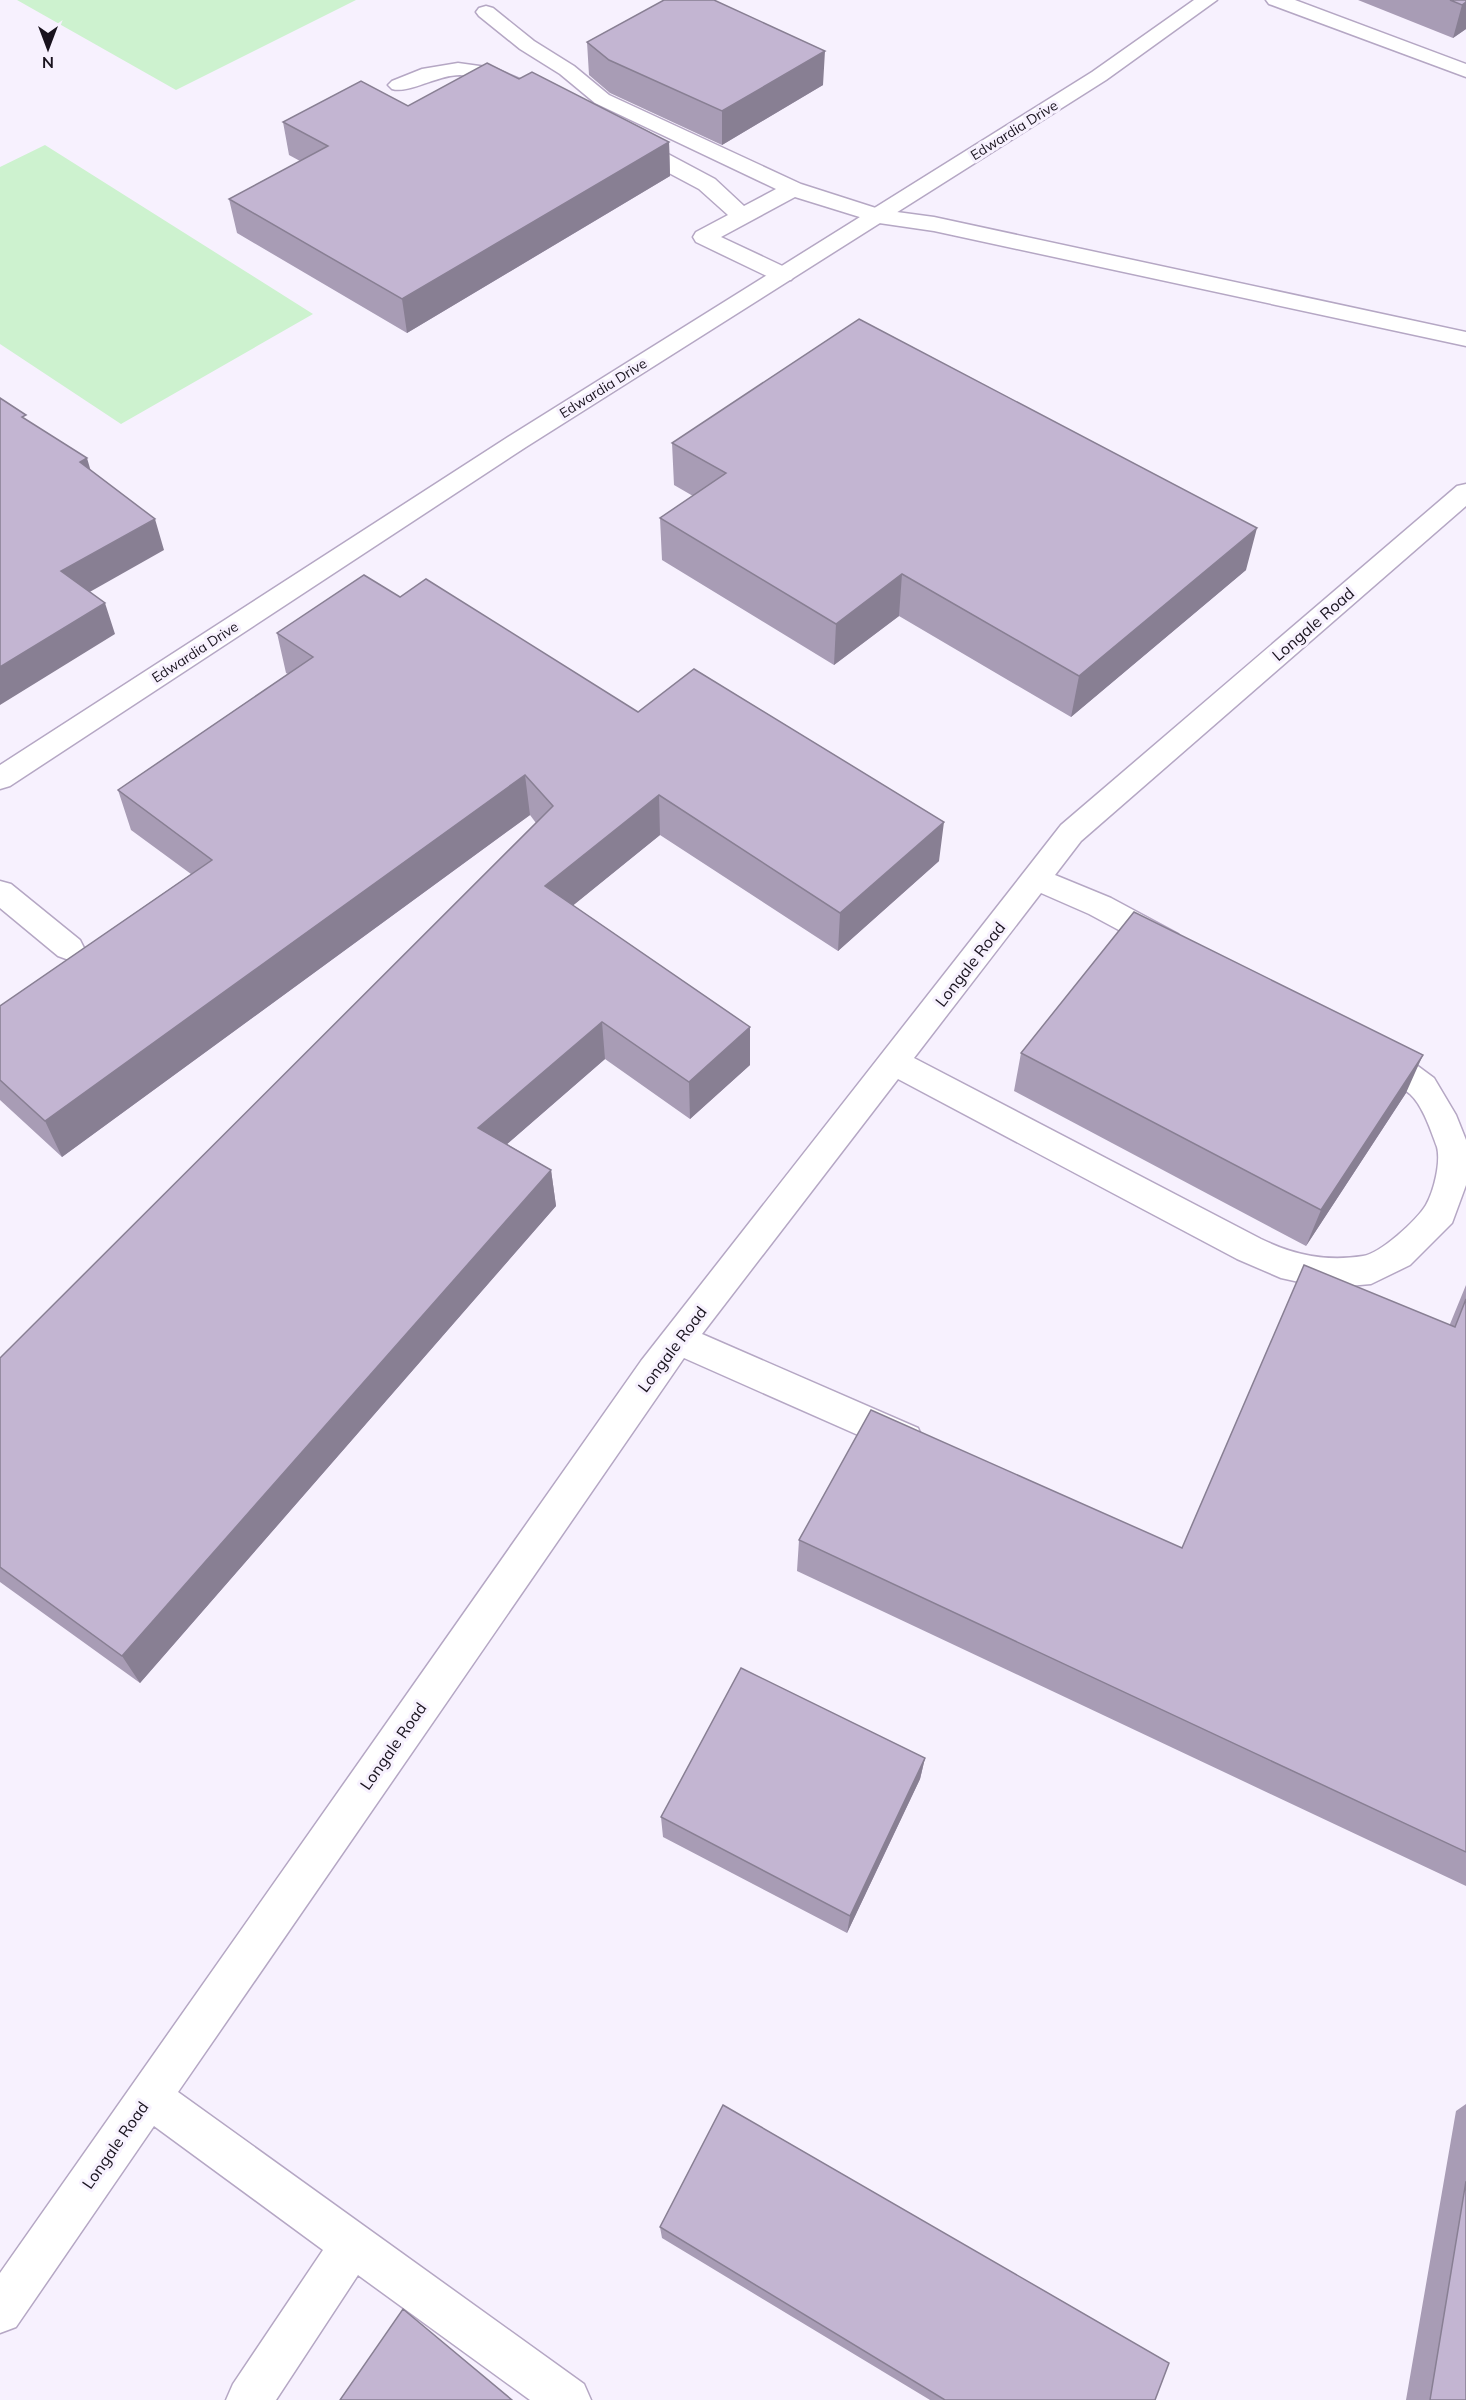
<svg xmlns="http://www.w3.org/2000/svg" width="1466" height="2400" font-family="Mulish,sans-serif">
<rect width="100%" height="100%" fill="#f7f1fe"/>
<!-- green -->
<path fill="#cdf2cf" d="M17,0H356L176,90Z
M45,145L313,314L121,424L0,344V167Z"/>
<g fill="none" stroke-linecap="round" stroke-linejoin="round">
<defs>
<path id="minor" d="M1266,0H1295L1466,64V77L1269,4Z
M486,6L493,8L534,41L574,66L609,95L801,184L882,210L934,217L1466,332V346L934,231L879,223L795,197L721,237L791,270L795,275L791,280H775L696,242L693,237L696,232L728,215L699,189L622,148L619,143L622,138H638L715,179L744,206L776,189L595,103L560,74L520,49L479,16L476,12L479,8Z
M458,63L494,68L524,81L528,85L524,89C507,94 482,76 460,75C437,75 409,94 392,89L388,85L392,81L422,69Z
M1466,484V506L1081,841L1055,875L1111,898L1178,934L1182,942L1178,950L1167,953L1156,950L1089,914L1041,893L914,1058L1261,1239C1294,1255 1326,1262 1363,1256C1380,1254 1417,1220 1426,1205C1434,1191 1441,1162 1437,1147C1431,1131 1423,1106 1410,1094C1394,1081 1371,1072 1361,1053L1366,1044L1377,1041L1388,1044L1434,1078L1456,1115L1466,1140V1185L1452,1223L1410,1265L1371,1284L1326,1288L1281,1278L1237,1259L898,1079L702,1334L918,1428L923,1439L918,1450L905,1455L892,1450L684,1358L178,2092L584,2384L591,2400H530L358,2275L276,2400H226L233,2384L323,2250L154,2126L16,2327L0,2333V2273L641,1361L1061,825L1457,486Z
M0,881L11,884L80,940L84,948L80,956L69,960L58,956L0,908Z"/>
<path id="major" d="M1194,0H1217L1106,80L526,447L10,786L0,789V765L508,437L1092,72Z"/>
</defs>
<!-- minor casing -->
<use href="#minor" stroke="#b5a7c4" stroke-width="3"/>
<!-- major casing -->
<use href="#major" stroke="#b5a7c4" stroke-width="3"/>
<!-- minor -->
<use href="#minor" fill="#fff" fill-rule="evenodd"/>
<!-- major -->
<use href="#major" fill="#fff" fill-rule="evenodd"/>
</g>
<!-- wall -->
<path fill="#a89cb5" d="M1358,0H1466V29L1453,38Z
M587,42L823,85L722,145L610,93L589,75Z
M519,79L669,142L670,176L407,333L237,233L229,199L300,161L289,155L283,122L408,106Z
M672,443L1246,570L1071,717L899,616L834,665L662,560L660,518L693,496L674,485Z
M400,597L638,712L939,861L838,951L660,835L573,905L750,1065L690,1119L605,1059L507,1144L551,1170L556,1206L140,1683L0,1582V1358L536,823L530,815L62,1157L0,1100V1006L191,874L131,830L118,790L288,674L286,673L277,633Z
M1021,1053L1406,1093L1306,1246L1014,1091Z
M1466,1285V1886L797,1571L799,1540L1182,1548L1450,1324Z
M925,1758L920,1779L847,1933L663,1837L661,1817Z
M1466,2104V2400H1406L1456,2111Z
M660,2227L1155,2400H930L662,2238Z"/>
<!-- shaded-wall -->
<path fill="#887f93" d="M1466,2V29L1453,38L1462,5Z
M825,51L823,85L722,145V111Z
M669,142L670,176L407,333L402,299Z
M87,458L96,489L80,462Z
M155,519L164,550L72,602L61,571Z
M1257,528L1246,570L1071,717L1079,676Z
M902,574L899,616L834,665L836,624Z
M105,603L115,634L0,705V667Z
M525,775L530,815L62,1157L45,1121Z
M659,795L660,835L549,925L545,886Z
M944,822L939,861L838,951L840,913Z
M602,1022L605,1059L484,1164L478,1128Z
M750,1027V1065L690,1119L689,1082Z
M1423,1055L1406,1093L1306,1246L1321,1210Z
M551,1170L556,1206L140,1683L122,1656Z
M925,1758L920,1779L847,1933L850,1916Z"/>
<!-- building -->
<path fill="#c3b5d2" stroke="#887f93" stroke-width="1.5" d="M664,0H714L825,51L722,111L609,60L587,42Z
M1450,0H1466V2L1462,5Z
M487,63L519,79L532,72L669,142L402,299L229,199L328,146L283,122L361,81L408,106Z
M859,319L1257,528L1079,676L902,574L836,624L660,518L726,473L672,443Z
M0,398L26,415L22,417L87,458L80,462L155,519L61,571L105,603L0,667Z
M364,575L400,597L426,579L638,712L694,669L944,822L840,913L659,795L545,886L750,1027L689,1082L602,1022L478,1128L551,1170L122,1656L0,1567V1358L553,806L525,775L45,1121L0,1080V1006L212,860L118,790L313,657L277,633Z
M1134,912L1423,1055L1321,1210L1021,1053Z
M1304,1265L1455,1327L1466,1299V1852L799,1540L871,1410L1182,1548Z
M741,1668L925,1758L850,1916L661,1817Z
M723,2105L1169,2363L1155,2400H945L660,2227Z
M1466,2181V2400H1430Z
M403,2309L512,2400H340Z"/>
<g text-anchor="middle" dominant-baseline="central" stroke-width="6" stroke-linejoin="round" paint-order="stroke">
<!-- far-street labels -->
<g font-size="14" fill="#19131e" stroke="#f7f1fe">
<text transform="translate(1014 130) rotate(-32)">Edwardia Drive</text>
<text transform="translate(603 388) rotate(-32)">Edwardia Drive</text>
<text transform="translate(195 652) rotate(-33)">Edwardia Drive</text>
</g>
<!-- street labels -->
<g font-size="16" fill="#19131e" stroke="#f7f1fe">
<text transform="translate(1313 624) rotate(-41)">Longale Road</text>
<text transform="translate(970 964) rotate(-52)">Longale Road</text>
<text transform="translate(672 1349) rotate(-53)">Longale Road</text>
<text transform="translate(393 1746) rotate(-55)">Longale Road</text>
<text transform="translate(115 2145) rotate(-55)">Longale Road</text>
</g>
</g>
<!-- north arrow -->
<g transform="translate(48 48) rotate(180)" stroke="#f7f1fe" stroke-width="4.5" paint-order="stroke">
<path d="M0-4.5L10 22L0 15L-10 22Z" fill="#19131e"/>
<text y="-9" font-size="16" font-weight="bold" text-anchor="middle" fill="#19131e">N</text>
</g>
</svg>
